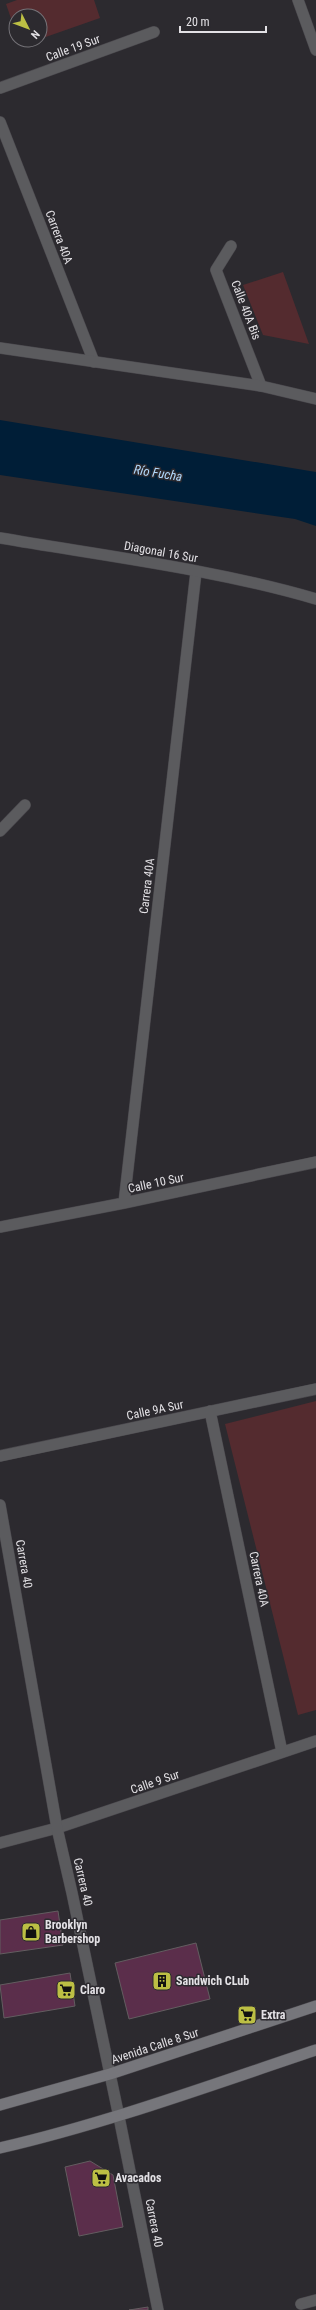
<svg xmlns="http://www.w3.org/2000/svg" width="316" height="2310" font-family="'Roboto Condensed',sans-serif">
<rect width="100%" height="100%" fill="#2c2a2f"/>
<!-- green -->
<path fill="#542b2f" d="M17,0H94L100,18L40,39V16H16V33L6,4Z
M283,272L309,344L263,335L243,285Z
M316,1401V1710L298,1715L225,1424Z"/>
<!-- water -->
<path fill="#001e37" d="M0,420L316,472V526L295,519L0,475Z"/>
<!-- building -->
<path fill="#5b2e4b" stroke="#635d60" d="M58,1911L63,1945L0,1954V1920Z
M196,1943L210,1999L129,2019L115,1963Z
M70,1973L75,2006L4,2018L0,1985Z
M90,2161L113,2175L123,2227L79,2236L65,2167Z
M148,2307V2310H129Z"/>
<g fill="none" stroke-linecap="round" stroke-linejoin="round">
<defs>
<path id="minor" d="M298,0L316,50
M0,88L154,32
M0,122L94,362
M231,246L216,270L261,386
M0,831L25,805
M124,1203L196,572
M0,1227L124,1203L316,1162
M210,1411L282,1752
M0,1456L316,1389
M0,1843L57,1828L316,1741
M119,2117L158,2310
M301,2304L316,2300"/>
<path id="tertiary" d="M0,348L261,386L316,399
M0,538C105,556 213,569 316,599
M0,1505L57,1828L72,1893L119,2117"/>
<path id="secondary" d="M0,2105L110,2074L316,2006
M0,2148C108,2123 211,2085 316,2050"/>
</defs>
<!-- minor casing -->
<use href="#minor" stroke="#49474c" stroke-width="12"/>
<!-- tertiary casing -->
<use href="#tertiary" stroke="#49474c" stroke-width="12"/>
<!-- secondary casing -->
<use href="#secondary" stroke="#49474c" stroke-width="12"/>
<!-- minor -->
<use href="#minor" stroke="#5b5b5e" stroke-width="11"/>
<!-- tertiary -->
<use href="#tertiary" stroke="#5b5b5e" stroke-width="11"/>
<!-- secondary -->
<use href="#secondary" stroke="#76767b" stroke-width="11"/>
</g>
<!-- icons -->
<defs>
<symbol id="shop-square" viewBox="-11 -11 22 22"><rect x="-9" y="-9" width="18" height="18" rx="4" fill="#bcbf44" stroke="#2c2a2f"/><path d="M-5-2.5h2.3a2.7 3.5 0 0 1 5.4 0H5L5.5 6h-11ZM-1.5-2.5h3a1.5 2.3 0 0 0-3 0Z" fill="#111"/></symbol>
<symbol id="building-square" viewBox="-11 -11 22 22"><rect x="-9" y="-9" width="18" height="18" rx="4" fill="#bcbf44" stroke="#2c2a2f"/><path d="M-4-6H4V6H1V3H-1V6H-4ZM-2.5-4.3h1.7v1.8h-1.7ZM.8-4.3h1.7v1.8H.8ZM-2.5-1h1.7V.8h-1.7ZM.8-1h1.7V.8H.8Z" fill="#111"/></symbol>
<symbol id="supermarket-square" viewBox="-11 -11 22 22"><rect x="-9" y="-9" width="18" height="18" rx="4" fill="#bcbf44" stroke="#2c2a2f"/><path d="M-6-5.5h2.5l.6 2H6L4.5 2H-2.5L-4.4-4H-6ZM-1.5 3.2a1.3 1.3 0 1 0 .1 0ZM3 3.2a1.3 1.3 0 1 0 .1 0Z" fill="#111"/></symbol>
</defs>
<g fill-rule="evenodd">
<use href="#shop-square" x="20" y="1921" width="22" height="22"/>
<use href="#building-square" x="151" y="1970" width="22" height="22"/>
<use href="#supermarket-square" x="55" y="1979" width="22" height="22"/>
<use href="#supermarket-square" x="236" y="2004" width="22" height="22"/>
<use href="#supermarket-square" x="90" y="2167" width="22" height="22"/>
</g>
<g text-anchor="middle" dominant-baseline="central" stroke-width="3" stroke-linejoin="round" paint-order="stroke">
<!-- street labels -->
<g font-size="12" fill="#e3e1e5" stroke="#2c2a2f">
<text transform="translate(73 48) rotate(-20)">Calle 19 Sur</text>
<text transform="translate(59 237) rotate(69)">Carrera 40A</text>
<text transform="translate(246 310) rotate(69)">Calle 40A Bis</text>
<text transform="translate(161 552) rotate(10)">Diagonal 16 Sur</text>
<text transform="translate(147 886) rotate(-83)">Carrera 40A</text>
<text transform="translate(156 1183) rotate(-12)">Calle 10 Sur</text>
<text transform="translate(155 1410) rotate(-12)">Calle 9A Sur</text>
<text transform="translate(24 1564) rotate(80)">Carrera 40</text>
<text transform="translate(259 1579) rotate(78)">Carrera 40A</text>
<text transform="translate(155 1782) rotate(-19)">Calle 9 Sur</text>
<text transform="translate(83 1882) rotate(77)">Carrera 40</text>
<text transform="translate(155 2046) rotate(-18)">Avenida Calle 8 Sur</text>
<text transform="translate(154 2223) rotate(79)">Carrera 40</text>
</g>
<!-- poi labels -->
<g font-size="12" font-weight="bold" fill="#e3e1e5" stroke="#2c2a2f" text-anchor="start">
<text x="45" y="1925">Brooklyn<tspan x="45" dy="14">Barbershop</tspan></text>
<text x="176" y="1981">Sandwich CLub</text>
<text x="80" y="1990">Claro</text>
<text x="261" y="2015">Extra</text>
<text x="115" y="2178">Avacados</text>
</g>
<!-- water labels -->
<g font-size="13" font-style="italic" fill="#b2dafd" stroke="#2c2a2f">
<text transform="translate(158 473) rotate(9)">Río Fucha</text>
</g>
</g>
<!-- north arrow -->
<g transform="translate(28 28) rotate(132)"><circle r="19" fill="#2c2a2f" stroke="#757378"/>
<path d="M0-3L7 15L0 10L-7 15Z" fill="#bcbf44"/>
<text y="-6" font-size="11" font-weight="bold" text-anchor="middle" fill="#e3e1e5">N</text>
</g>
<!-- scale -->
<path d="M180 26v6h86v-6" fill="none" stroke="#e3e1e5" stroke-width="2"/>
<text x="186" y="26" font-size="12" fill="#e3e1e5" stroke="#2c2a2f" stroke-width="3" paint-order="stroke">20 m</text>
</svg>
